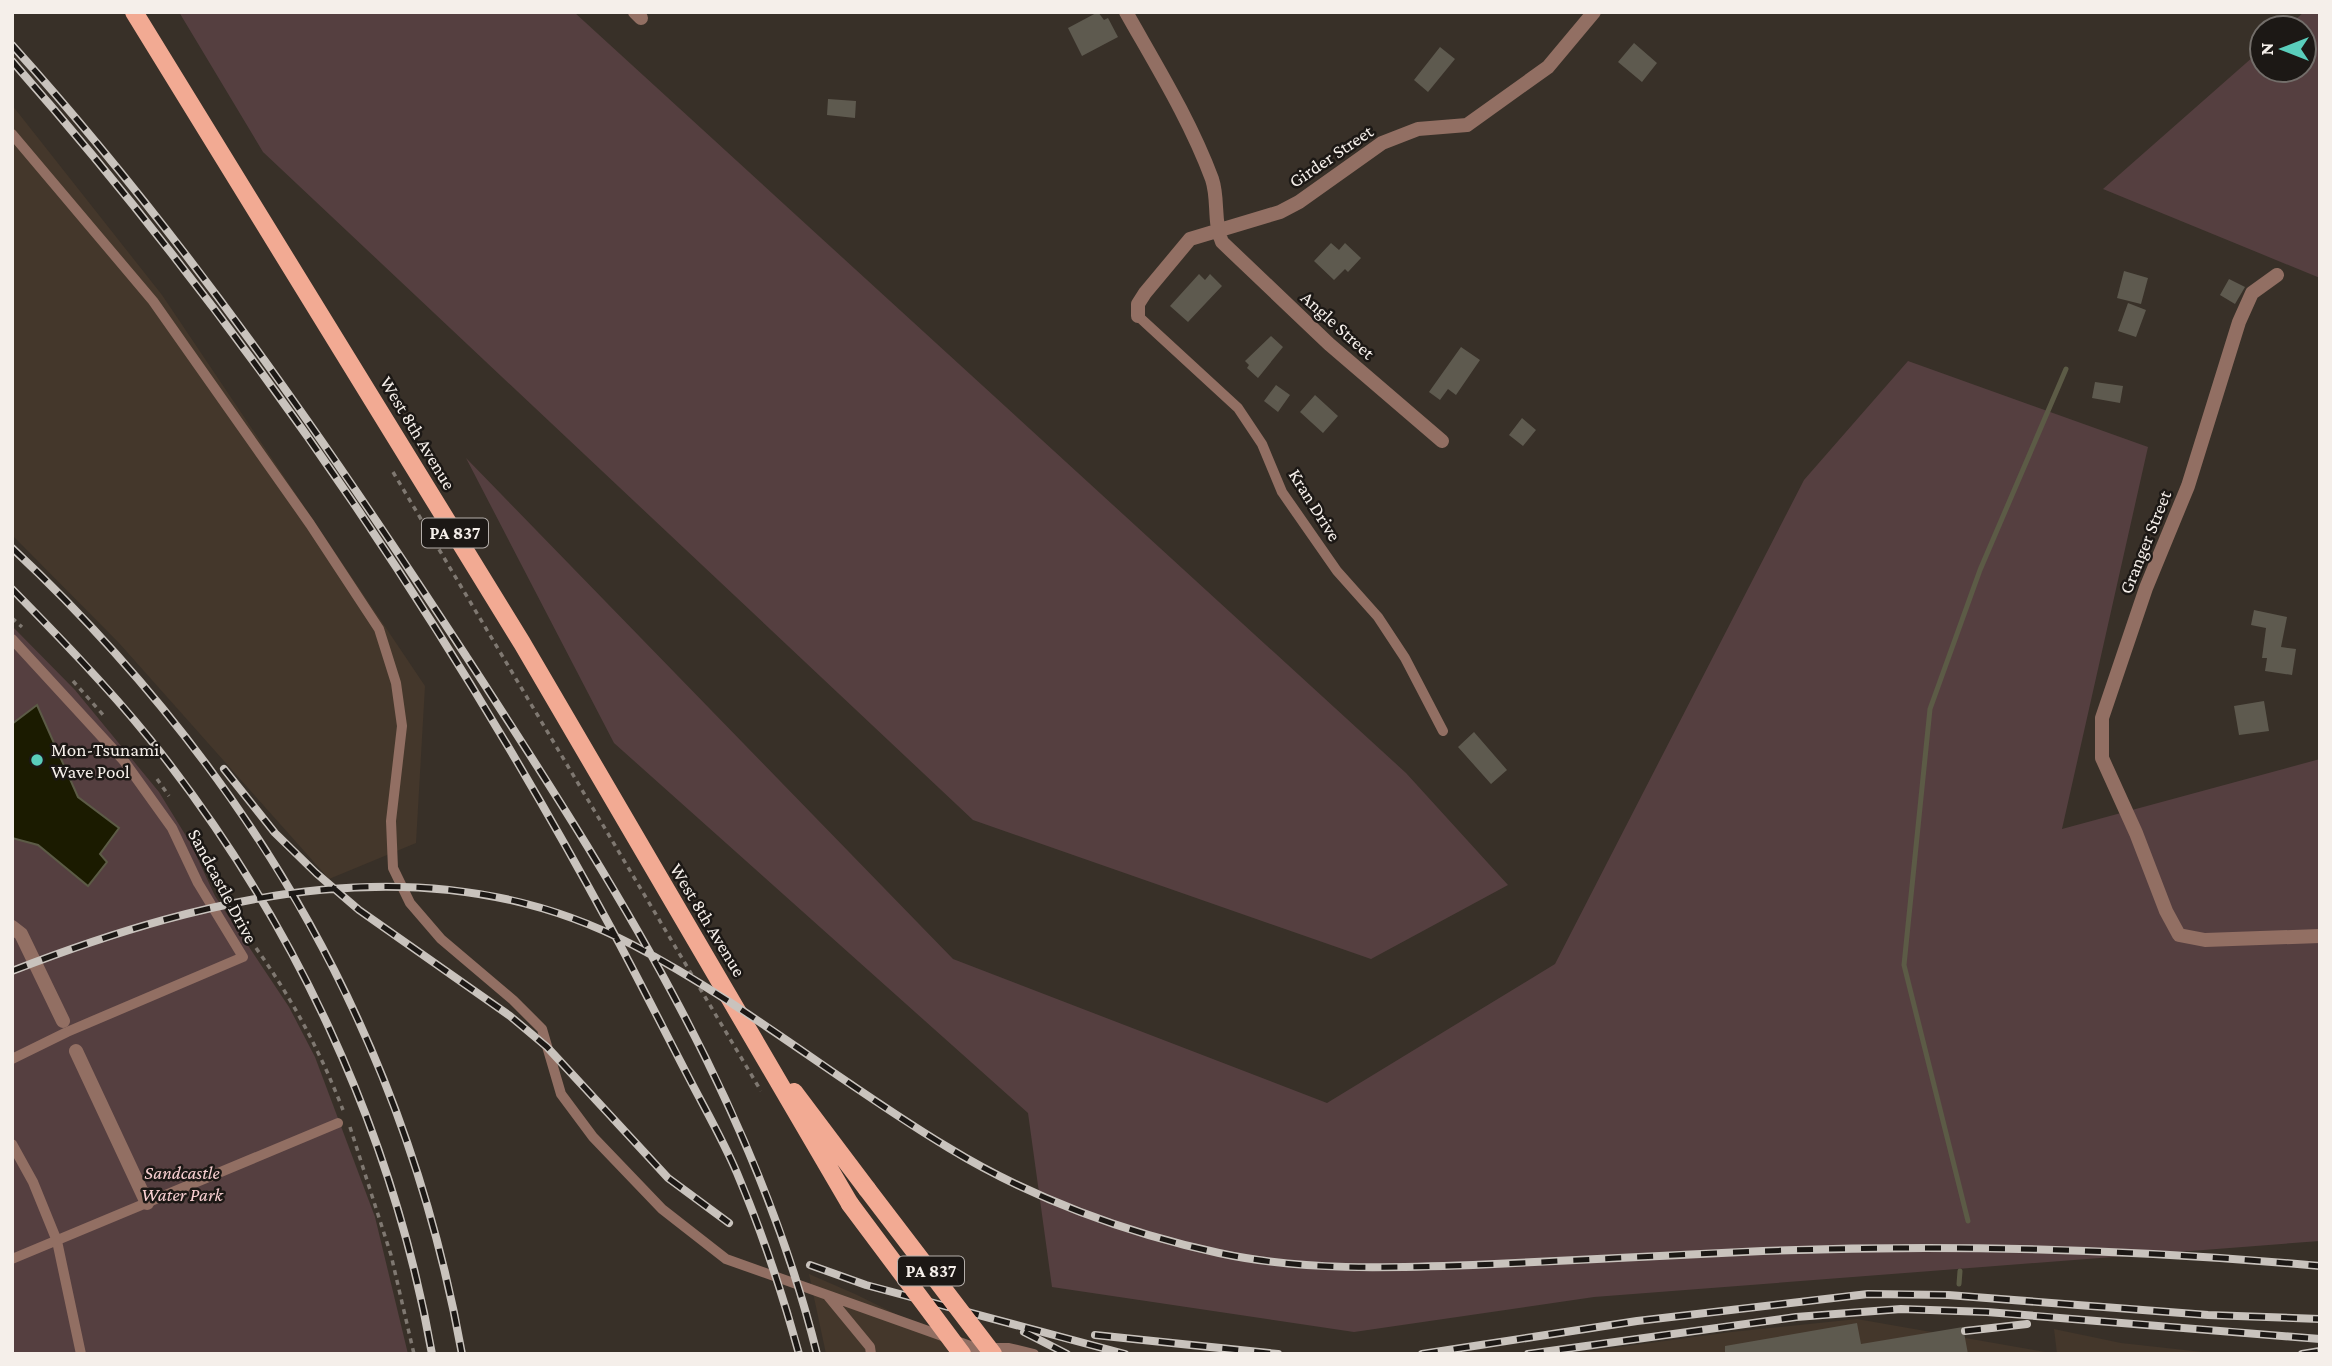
<svg xmlns="http://www.w3.org/2000/svg" width="2332" height="1366" font-family="'Crimson Pro',serif">
<rect width="100%" height="100%" fill="#383028"/>
<!-- built -->
<path fill="#44372b" d="M12,105L162,295L425,686L416,843L329,879L119,643L12,535Z
M809,1274L855,1294L977,1354H826Z
M1857,1319L2057,1354L2054,1329L2121,1343L2221,1354H1568L1731,1332Z"/>
<!-- green -->
<path fill="#553f40" d="M179,12H574L1406,773L1508,885L1371,959L973,820L263,152Z
M2304,12H2320V278L2103,189L2262,49V70H2304V28H2286Z
M1908,361L2148,447L2062,829L2320,759V1241L1594,1297L1354,1332L1052,1287L1028,1113L614,743L466,458L953,959L1327,1103L1555,964L1804,480Z
M12,626L75,690L159,792L191,844L215,896L289,1007L315,1057L375,1217L408,1354H12Z"/>
<!-- water -->
<path fill="#1b1b00" stroke="#5c5b46" stroke-width="2" d="M37,705L78,797L119,828L100,854L107,862L88,886L38,845L12,838V724Z"/>
<g fill="none" stroke-linecap="round" stroke-linejoin="round">
<!-- stream -->
<path stroke="#5c5b46" stroke-width="5" d="M1968,1221L1904,965L1930,709L1980,570L2066,369
M1959,1284L1960,1271"/>
</g>
<!-- building -->
<path fill="#5e5a4f" d="M1098,12L1104,20L1108,18L1118,37L1082,56L1068,28Z
M1634,43L1657,63L1642,82L1618,62Z
M1440,47L1455,59L1428,92L1414,80Z
M828,99L856,101L855,118L827,115Z
M1331,243L1339,250L1345,243L1361,258L1348,272L1345,269L1334,280L1314,261Z
M2124,271L2148,278L2141,304L2117,298Z
M1199,274L1205,280L1210,274L1222,286L1188,322L1170,306Z
M2229,279L2245,287L2235,304L2220,295Z
M2128,303L2146,310L2136,337L2118,331Z
M1271,336L1283,347L1258,378L1247,368L1249,365L1245,361Z
M1461,347L1480,360L1456,395L1448,389L1440,400L1429,392Z
M2095,382L2123,386L2120,403L2092,398Z
M1276,385L1290,395L1278,412L1264,401Z
M1315,395L1338,416L1323,433L1300,412Z
M1522,418L1536,430L1523,446L1509,435Z
M2254,610L2287,617L2281,647L2296,649L2292,675L2265,671L2267,658H2262L2266,628L2251,625Z
M2264,701L2269,731L2239,735L2234,706Z
M1474,732L1507,770L1491,784L1458,747Z
M1857,1323L1861,1344L1963,1327L1968,1354H1725V1346Z"/>
<g fill="none" stroke-linecap="round" stroke-linejoin="round">
<!-- path -->
<path stroke="#7f7871" stroke-width="3.5" stroke-dasharray="5 5" stroke-linecap="butt" d="M393,472L761,1091
M12,618L22,627
M73,681L105,717
M157,779L169,796
M256,948C293,1000 320,1051 343,1110
M350,1127L391,1255L414,1354"/>
<!-- service -->
<path stroke="#926f63" stroke-width="10" d="M12,134L153,301L310,524L379,629L396,683L402,726L391,821L393,868L410,903L441,939L513,1000L542,1029L561,1094L593,1137L662,1209L726,1259L976,1348H1009L1034,1354
M1138,316L1238,408L1262,444L1282,492L1337,571L1378,617L1405,658L1443,731
M12,639L124,761L172,828L198,883L243,957L67,1032L12,1059
M12,1144L33,1182L57,1241L81,1354
M12,1259L338,1123
M828,1296L870,1347L871,1354"/>
<!-- pedestrian -->
<path stroke="#926f63" stroke-width="14" d="M12,927L21,934L63,1021
M76,1051L147,1203"/>
<!-- minor -->
<path stroke="#926f63" stroke-width="14" d="M635,12L641,18
M1126,12C1157,67 1190,120 1212,179C1219,200 1213,222 1222,242L1329,344L1442,441
M2277,275L2252,293L2239,322L2188,486L2146,588L2102,718V758L2136,833L2166,911L2179,935L2205,940L2320,936
M1138,316V304L1145,293L1190,239L1280,212L1299,202L1382,143L1418,129L1467,125L1548,67L1594,12
M976,1348L979,1354"/>
<!-- primary -->
<path stroke="#f2aa93" stroke-width="18" d="M134,12L522,643L850,1204
M794,1092L867,1189"/>
<defs>
<path id="rail" d="M12,45C183,235 327,443 466,656C609,876 753,1097 817,1354
M12,61C244,325 444,619 611,928C638,978 663,1028 689,1078C705,1109 723,1140 737,1173C762,1232 782,1292 799,1354
M12,548C247,768 405,1035 462,1354
M12,589C59,637 106,685 149,738C292,916 392,1128 432,1354
M224,769L275,833L316,873L359,910L510,1016L547,1047L668,1178L729,1223
M12,971C211,894 433,840 633,945C744,1003 842,1084 949,1148C1031,1198 1126,1233 1219,1253C1302,1271 1389,1268 1473,1265C1570,1261 1666,1255 1763,1251C1950,1244 2134,1249 2320,1266
M810,1265L866,1285L1125,1354
M1965,1331L2027,1324
M1024,1332L1067,1354
M1095,1335L1278,1354
M1422,1354L1637,1321L1868,1294L1948,1295L2208,1315L2320,1319
M1528,1354L1796,1317L1901,1309L1987,1312L2320,1339
M2302,1354L2320,1351"/>
</defs>
<!-- rail casing -->
<use href="#rail" stroke="#c9c3bd" stroke-width="8"/>
<!-- rail -->
<use href="#rail" stroke="#1c1815" stroke-width="5" stroke-dasharray="16" stroke-linecap="butt"/>
<!-- primary-bridge -->
<path stroke="#f2aa93" stroke-width="18" d="M867,1189L993,1354
M850,1204L962,1354"/>
</g>
<!-- markers -->
<circle fill="#5acebc" stroke="#1c1815" stroke-width="2.5" cx="37" cy="760" r="7"/>
<g text-anchor="middle" dominant-baseline="central" stroke-width="5" stroke-linejoin="round" paint-order="stroke">
<!-- shield labels -->
<g fill="#1c1815" stroke="#b4aeaa" stroke-width="2">
<rect x="422" y="518.5" width="66" height="29" rx="5"/>
<rect x="898" y="1256.5" width="66" height="29" rx="5"/>
</g>
<g font-size="18" font-weight="bold" fill="#f5efea">
<text x="455" y="533">PA 837</text>
<text x="931" y="1271">PA 837</text>
</g>
<!-- street labels -->
<g font-size="19" fill="#f5efea" stroke="#1c1815">
<text transform="translate(1331 156) rotate(-34)">Girder Street</text>
<text transform="translate(1338 325) rotate(42)">Angle Street</text>
<text transform="translate(418 433) rotate(59)">West 8th Avenue</text>
<text transform="translate(1315 505) rotate(58)">Kran Drive</text>
<text transform="translate(2145 542) rotate(-68)">Granger Street</text>
<text transform="translate(223 886) rotate(62)">Sandcastle Drive</text>
<text transform="translate(708 920) rotate(59)">West 8th Avenue</text>
</g>
<!-- poi labels -->
<g font-size="19" fill="#f5efea" stroke="#1c1815" text-anchor="start">
<text x="51" y="749">Mon-Tsunami<tspan x="51" dy="22">Wave Pool</tspan></text>
</g>
<!-- park labels -->
<g font-size="19" font-style="italic" fill="#f8cfd1" stroke="#1c1815">
<text x="182" y="1172">Sandcastle<tspan x="182" dy="22">Water Park</tspan></text>
</g>
</g>
<!-- border -->
<rect width="2332" height="1366" fill="none" stroke="#f5efea" stroke-width="28"/>
<!-- north arrow -->
<g transform="translate(2283 49) rotate(270)"><circle r="33" fill="#1c1815" stroke="#736e6a" stroke-width="2"/>
<path d="M0-5L12 26L0 18L-12 26Z" fill="#5acebc"/>
<text y="-10" font-size="19" font-weight="bold" text-anchor="middle" fill="#f5efea">N</text>
</g>
</svg>
